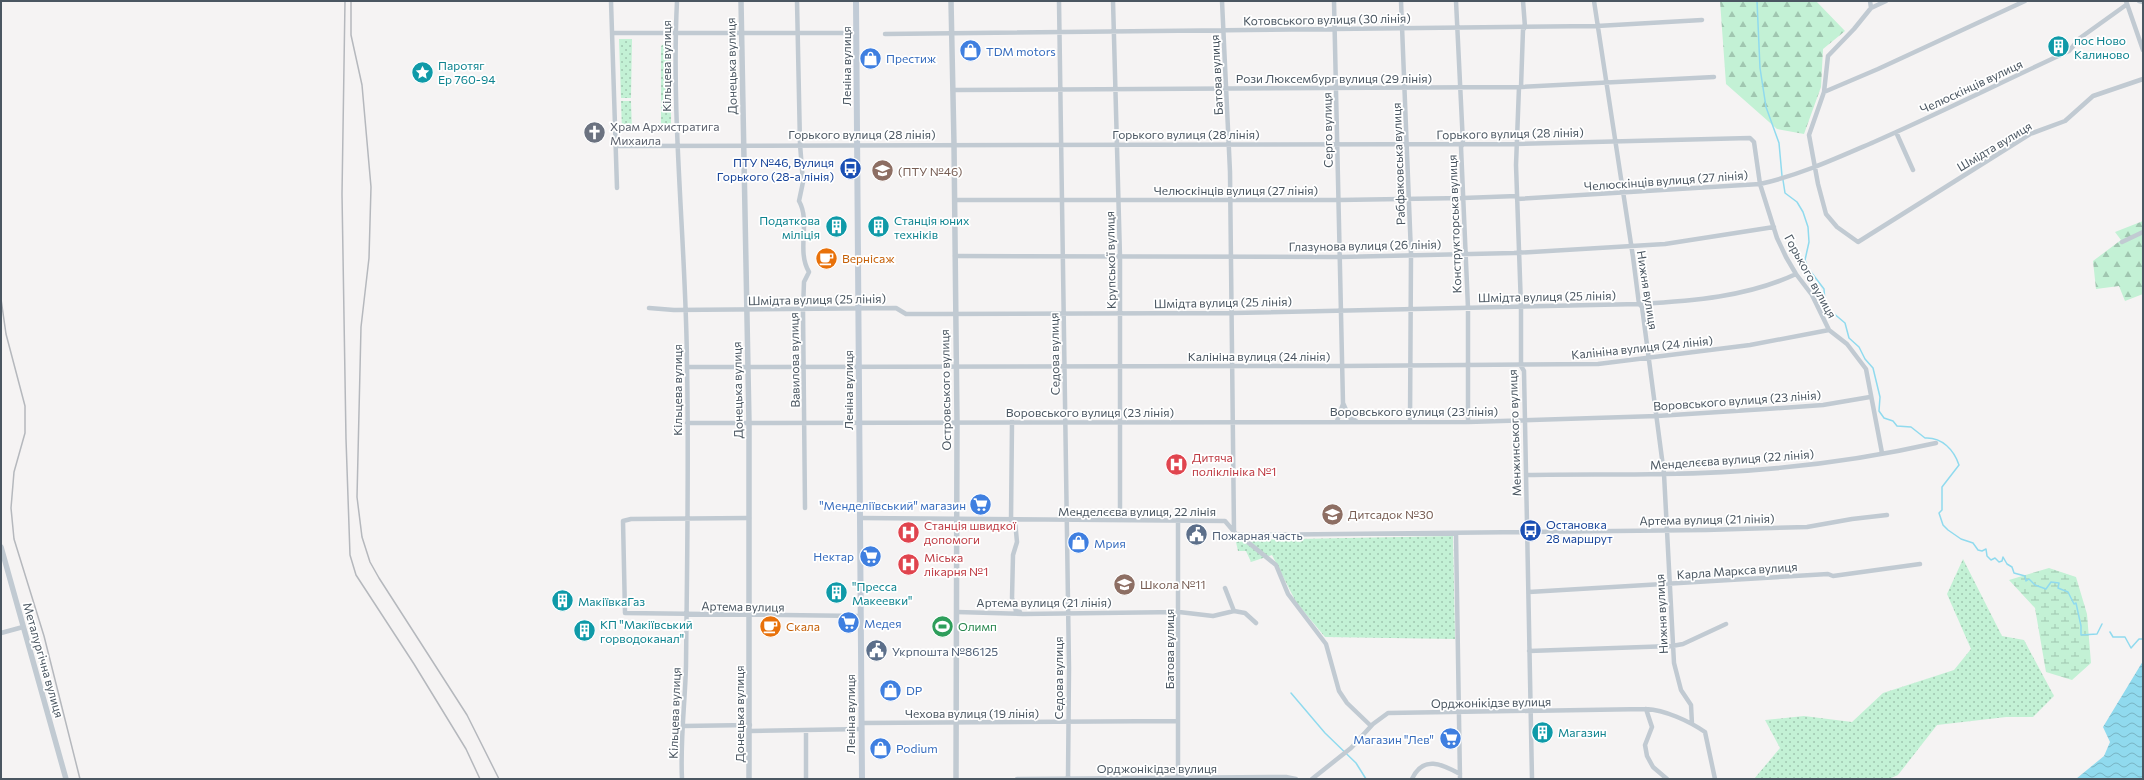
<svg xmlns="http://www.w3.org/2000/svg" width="2144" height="780" font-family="Commissioner,sans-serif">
<defs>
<pattern id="grass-dots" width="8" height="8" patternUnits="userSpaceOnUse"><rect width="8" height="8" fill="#c3f1d5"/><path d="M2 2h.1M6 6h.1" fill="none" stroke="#a0c6b0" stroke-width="1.8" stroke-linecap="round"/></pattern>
<pattern id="forest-firs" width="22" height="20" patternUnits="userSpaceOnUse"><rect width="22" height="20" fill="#c3f1d5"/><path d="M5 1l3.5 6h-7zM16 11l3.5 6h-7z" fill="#a0c6b0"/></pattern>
<pattern id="wetland-marsh" width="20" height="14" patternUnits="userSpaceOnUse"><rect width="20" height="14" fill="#c3f1d5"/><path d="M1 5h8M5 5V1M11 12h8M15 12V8" fill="none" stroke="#a0c6b0"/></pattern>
<pattern id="water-waves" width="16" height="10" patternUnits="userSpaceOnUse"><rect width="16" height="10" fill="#90daee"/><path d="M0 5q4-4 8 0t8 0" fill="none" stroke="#78b4c4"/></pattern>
</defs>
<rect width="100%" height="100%" fill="#f5f3f3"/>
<!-- grass -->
<path fill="url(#grass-dots)" d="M619,39H632L631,98H621Z
M671,39V132H661V46Z
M621,101H631L632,131H622Z
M1453,536L1455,639L1325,637L1296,602L1272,555L1251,562L1246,551H1238L1236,542L1243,540Z
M1963,559L2002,636L2024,640L2054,696L2033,717H2006L1937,725L1898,775L1889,779H1754L1780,748L1765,720L1804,716L1852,722L1883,693L1954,670L1971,649L1947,594Z"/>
<!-- forest -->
<path fill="url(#forest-firs)" d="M1720,1H1816L1845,31L1823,49L1821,87L1804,134L1777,129L1726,84Z
M2143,221V294L2125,301L2119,286L2096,289L2093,261L2121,240L2115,232Z"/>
<!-- wetland -->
<path fill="url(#wetland-marsh)" d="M2049,568L2076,577L2087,614L2091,663L2072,680L2046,672L2035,608L2009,580Z"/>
<!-- water -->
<path fill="url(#water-waves)" d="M2143,661V779H2076L2104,756L2110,742L2103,727Z"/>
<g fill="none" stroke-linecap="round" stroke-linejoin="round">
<!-- stream -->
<path stroke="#90daee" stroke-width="1.5" d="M1757,1L1760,68L1766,107L1779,143L1782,176
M1783,180L1785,193L1797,202L1803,212L1808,227L1809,242L1805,260L1808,268L1824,289L1825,302L1832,312L1845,323L1849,338L1859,347L1865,359L1873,368L1880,397L1879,411L1884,418L1893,421L1897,426L1911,427L1925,438C1942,437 1954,450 1959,465L1942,487V510L1939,513L1943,525L1948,530L1961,539L1973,543L1978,550L1982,551L1986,549L1987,556L1991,560L1995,558L1999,562L2002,561L2003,557L2007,564L2012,567L2014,573L2025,576L2026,581L2029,579L2035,585L2046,589L2051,582L2059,583L2058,588L2068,592L2074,604L2076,603L2081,626V635L2097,634L2102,624
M2110,632L2113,637H2125L2131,648L2139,639H2142
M1291,693L1325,733L1356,763L1366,779"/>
<!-- minor -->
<path stroke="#c1cad2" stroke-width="4.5" d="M611,1L617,188
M677,1C671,122 686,243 687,364C689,465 687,565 686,666C685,704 680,741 682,779
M797,1L800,144L803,182L799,201C811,222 796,250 809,272L804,282L803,309L805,508
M1059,1L1069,668L1068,779
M1113,1L1120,257V520
M1222,1L1230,172L1234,532
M1334,1L1343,403L1349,417L1356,421
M1401,1L1411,254L1410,422
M1456,1L1463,144L1461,147L1468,308V422
M1594,1L1633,257L1639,304L1642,307L1664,474L1674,663L1681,690L1691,705L1692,724
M1870,1L1871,8L1854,29L1828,56L1824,92L1809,135L1818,184L1826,214L1837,227L1858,242L2030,134L2065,121L2093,96L2143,79
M2126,1L2143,50
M2139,1L2143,2
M1871,8L1886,1
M612,33H844
M885,34L1597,26L1702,20
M1519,87L1516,165L1521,307V366L1524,371L1532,779
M1521,87L1523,30L1525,27L1523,1
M953,90L1521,87L1714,77
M1824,92L1878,69L2025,1
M1896,132L1913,170
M616,146L1516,144L1750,138L1754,142L1760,184L1777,238L1786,257L1796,274L1812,295L1829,330L1847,344L1866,369L1882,453
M1517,199L1760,184C1800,175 1837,158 1874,142C1940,113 2004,81 2069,51L2080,38L2126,5
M955,200H1339L1463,198L1517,196
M2122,242L2143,232
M955,256L1340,257L1514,253L1665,244L1774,227
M649,308L674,310L896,308L906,314H937L1233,313L1639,304C1692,301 1747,297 1796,274
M687,367L1342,366L1598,364L1750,345L1829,330
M1337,421L1343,404
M687,423L1468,422L1657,416L1766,409L1823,405L1870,397
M1527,475C1572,474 1618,475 1663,474C1754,473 1848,463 1936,443
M749,518L631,519L623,521L625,613L861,616
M860,518L1225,521L1236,534L1245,535L1706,530L1807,527L1852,519L1887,515
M1011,521L1012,422
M1015,521L1017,542L1013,555L1012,598L1016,611L1020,612
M1456,533L1460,779
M1239,535L1276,565L1288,594L1326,644L1339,691L1347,703L1371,726
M1225,588L1234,611
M1529,592L1828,574L1833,576L1920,564
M957,612L1023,614L1179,612L1213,616L1234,611L1245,613L1256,623
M1,633L23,627
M1529,651L1672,646L1683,644L1726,624
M1646,709L1652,727L1645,745L1647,756L1653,767L1667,779
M862,723L1178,721
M683,726L750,725
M750,731L862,729
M806,779V730
M1017,779L1286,777L1296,779
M1178,779V519
M1312,779L1351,748L1373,724L1388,713L1646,709C1665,710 1689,721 1705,732L1715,779
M1412,779C1423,755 1442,764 1460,774"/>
<!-- tertiary -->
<path stroke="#c1cad2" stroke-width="5.5" d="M741,1L749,423V779
M951,1L954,144L957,423L956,779
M1,547L66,779"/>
<!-- secondary -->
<path stroke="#c1cbd6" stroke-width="6" d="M856,1L862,779"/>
<!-- rail -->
<path stroke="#b5b8bd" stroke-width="1.5" d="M345,1L342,194L346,439L350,555L356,575L414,664L466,749L480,779
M351,1V35L362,85L371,187L369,258L361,327L357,497L362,537L370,562L379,578L467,715L499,779
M1,299L6,334L25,406V433L14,472L11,508L14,539L44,636L80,779"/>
</g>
<!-- icons -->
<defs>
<symbol id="building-disc" viewBox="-11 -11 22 22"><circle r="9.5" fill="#0f9aa8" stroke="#fff"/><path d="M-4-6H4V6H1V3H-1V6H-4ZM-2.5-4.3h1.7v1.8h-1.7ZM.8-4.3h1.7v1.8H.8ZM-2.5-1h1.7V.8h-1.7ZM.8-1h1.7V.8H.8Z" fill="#fff"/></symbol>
<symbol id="shop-disc" viewBox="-11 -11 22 22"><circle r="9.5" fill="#3f7fe0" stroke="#fff"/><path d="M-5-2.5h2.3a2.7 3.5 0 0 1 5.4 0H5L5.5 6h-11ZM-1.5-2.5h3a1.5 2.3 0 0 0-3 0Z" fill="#fff"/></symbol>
<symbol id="sight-disc" viewBox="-11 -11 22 22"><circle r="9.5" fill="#0f9aa8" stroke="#fff"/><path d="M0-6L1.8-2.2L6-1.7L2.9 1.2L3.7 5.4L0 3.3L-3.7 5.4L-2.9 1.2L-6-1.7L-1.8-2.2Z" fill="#fff"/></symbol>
<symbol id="church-disc" viewBox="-11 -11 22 22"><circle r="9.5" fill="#6b7280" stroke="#fff"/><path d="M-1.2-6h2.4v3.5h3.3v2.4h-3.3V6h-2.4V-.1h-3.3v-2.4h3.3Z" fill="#fff"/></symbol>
<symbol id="bus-disc" viewBox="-11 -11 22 22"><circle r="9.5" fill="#1a4fb4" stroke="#fff"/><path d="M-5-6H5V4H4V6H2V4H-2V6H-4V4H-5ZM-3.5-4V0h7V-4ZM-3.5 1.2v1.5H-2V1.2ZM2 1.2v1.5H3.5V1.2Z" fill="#fff"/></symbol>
<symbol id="university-disc" viewBox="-11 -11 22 22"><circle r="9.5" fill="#8d6e63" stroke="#fff"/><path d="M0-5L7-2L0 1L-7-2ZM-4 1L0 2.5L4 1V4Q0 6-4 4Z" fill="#fff"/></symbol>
<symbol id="cafe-disc" viewBox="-11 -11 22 22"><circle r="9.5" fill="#e8710a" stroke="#fff"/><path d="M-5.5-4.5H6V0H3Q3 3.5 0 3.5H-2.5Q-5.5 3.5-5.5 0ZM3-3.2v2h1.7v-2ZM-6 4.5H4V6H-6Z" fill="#fff"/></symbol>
<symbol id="hospital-disc" viewBox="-11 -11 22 22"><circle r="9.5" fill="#e0444e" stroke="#fff"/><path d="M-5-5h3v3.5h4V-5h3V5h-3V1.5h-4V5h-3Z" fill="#fff"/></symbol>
<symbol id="supermarket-disc" viewBox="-11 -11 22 22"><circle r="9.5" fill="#3f7fe0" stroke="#fff"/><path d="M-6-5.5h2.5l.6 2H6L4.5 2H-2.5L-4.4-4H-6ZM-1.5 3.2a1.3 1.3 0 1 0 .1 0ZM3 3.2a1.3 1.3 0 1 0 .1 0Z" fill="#fff"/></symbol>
<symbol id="school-disc" viewBox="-11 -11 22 22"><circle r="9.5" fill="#8d6e63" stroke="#fff"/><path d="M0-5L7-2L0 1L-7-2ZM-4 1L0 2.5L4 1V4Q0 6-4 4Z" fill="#fff"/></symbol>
<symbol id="civic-disc" viewBox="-11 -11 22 22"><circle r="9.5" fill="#5c6f8a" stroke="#fff"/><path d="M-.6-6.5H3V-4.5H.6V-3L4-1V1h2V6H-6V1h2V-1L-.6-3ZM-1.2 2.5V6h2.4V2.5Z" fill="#fff"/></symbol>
<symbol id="stadium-disc" viewBox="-11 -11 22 22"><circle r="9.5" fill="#2e9e5b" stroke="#fff"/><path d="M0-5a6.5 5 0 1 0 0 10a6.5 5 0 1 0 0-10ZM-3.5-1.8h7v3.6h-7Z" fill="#fff"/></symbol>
</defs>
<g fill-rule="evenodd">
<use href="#building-disc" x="2046" y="34" width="25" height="25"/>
<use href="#shop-disc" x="958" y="38" width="25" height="25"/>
<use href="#shop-disc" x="858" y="46" width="25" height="25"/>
<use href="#sight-disc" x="410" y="60" width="25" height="25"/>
<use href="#church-disc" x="582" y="120" width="25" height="25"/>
<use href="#bus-disc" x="838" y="156" width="25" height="25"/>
<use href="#university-disc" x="870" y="158" width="25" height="25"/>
<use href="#building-disc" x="824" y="214" width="25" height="25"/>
<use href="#building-disc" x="866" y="214" width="25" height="25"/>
<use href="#cafe-disc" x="814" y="246" width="25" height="25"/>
<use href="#hospital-disc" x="1164" y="452" width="25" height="25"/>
<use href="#supermarket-disc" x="968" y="492" width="25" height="25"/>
<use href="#school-disc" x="1320" y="502" width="25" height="25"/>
<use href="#bus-disc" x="1518" y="518" width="25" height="25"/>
<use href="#hospital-disc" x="896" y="520" width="25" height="25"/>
<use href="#civic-disc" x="1184" y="522" width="25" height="25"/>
<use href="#shop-disc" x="1066" y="530" width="25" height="25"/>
<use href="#supermarket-disc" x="858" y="544" width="25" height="25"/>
<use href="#hospital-disc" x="896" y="552" width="25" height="25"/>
<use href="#school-disc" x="1112" y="572" width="25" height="25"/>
<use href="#building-disc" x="824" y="580" width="25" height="25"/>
<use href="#building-disc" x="550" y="588" width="25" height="25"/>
<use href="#supermarket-disc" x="836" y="610" width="25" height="25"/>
<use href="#cafe-disc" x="758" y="614" width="25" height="25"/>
<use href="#stadium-disc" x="930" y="614" width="25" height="25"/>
<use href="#building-disc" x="572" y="618" width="25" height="25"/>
<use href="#civic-disc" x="864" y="638" width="25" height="25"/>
<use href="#shop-disc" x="878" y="678" width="25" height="25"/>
<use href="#building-disc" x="1530" y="720" width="25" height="25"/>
<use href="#supermarket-disc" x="1438" y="726" width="25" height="25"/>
<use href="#shop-disc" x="868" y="736" width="25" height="25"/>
</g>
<g text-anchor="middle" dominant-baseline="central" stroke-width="3.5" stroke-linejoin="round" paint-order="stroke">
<!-- street labels -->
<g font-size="12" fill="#4a5661" stroke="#fff">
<text transform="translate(1327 19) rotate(-1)">Котовського вулиця (30 лiнiя)</text>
<text transform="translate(666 66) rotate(-90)">Кільцева вулиця</text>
<text transform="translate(731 66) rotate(-91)">Донецька вулиця</text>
<text transform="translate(846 66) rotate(-90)">Леніна вулиця</text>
<text transform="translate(1216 75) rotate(-93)">Батова вулиця</text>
<text x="1334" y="78">Рози Люксембург вулиця (29 лiнiя)</text>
<text transform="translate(1971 86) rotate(-25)">Челюскінців вулиця</text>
<text transform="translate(1327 130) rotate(-91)">Серго вулиця</text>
<text transform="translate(1510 133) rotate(-1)">Горького вулиця (28 лiнiя)</text>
<text x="862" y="134">Горького вулиця (28 лiнiя)</text>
<text x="1186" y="134">Горького вулиця (28 лiнiя)</text>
<text transform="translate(1994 146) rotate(-31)">Шмідта вулиця</text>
<text transform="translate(1398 164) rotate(-92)">Рабфаковська вулиця</text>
<text transform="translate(1666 180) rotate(-4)">Челюскінців вулиця (27 лiнiя)</text>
<text x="1236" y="190">Челюскінців вулиця (27 лiнiя)</text>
<text transform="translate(1454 224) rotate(-92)">Конструкторська вулиця</text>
<text transform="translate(1365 245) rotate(-1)">Глазунова вулиця (26 лiнiя)</text>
<text transform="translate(1110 260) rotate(-91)">Крупської вулиця</text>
<text transform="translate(1811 276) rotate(61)">Горького вулиця</text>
<text transform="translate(1648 290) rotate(81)">Нижня вулиця</text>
<text transform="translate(1547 296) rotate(-1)">Шмідта вулиця (25 лiнiя)</text>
<text transform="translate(817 299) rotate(-1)">Шмідта вулиця (25 лiнiя)</text>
<text transform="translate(1223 302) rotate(-1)">Шмідта вулиця (25 лiнiя)</text>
<text transform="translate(1642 347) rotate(-6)">Калініна вулиця (24 лiнiя)</text>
<text transform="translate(1054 354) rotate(-91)">Седова вулиця</text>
<text x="1259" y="356">Калініна вулиця (24 лiнiя)</text>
<text transform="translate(794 360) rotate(-91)">Вавилова вулиця</text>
<text transform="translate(677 390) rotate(-90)">Кільцева вулиця</text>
<text transform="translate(737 390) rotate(-91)">Донецька вулиця</text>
<text transform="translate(848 390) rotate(-90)">Леніна вулиця</text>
<text transform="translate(945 390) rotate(-91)">Островського вулиця</text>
<text transform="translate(1737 400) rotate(-4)">Воровського вулиця (23 лiнiя)</text>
<text x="1414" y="411">Воровського вулиця (23 лiнiя)</text>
<text x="1090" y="412">Воровського вулиця (23 лiнiя)</text>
<text transform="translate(1514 433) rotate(-92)">Менжинського вулиця</text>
<text transform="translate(1732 459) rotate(-4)">Менделєєва вулиця (22 лiнiя)</text>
<text x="1137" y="511">Менделєєва вулиця, 22 лінія</text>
<text transform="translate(1707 519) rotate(-1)">Артема вулиця (21 лiнiя)</text>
<text transform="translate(1737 570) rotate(-4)">Карла Маркса вулиця</text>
<text x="1044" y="602">Артема вулиця (21 лiнiя)</text>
<text transform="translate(743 606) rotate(1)">Артема вулиця</text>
<text transform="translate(1661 614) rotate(-93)">Нижня вулиця</text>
<text transform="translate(1169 649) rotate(-90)">Батова вулиця</text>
<text transform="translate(44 660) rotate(74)">Металургічна вулиця</text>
<text transform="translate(1058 678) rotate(-90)">Седова вулиця</text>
<text transform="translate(1491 702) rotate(-1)">Орджонікідзе вулиця</text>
<text transform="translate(674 713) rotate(-88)">Кільцева вулиця</text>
<text x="972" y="713">Чехова вулиця (19 лiнiя)</text>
<text transform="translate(739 714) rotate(-90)">Донецька вулиця</text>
<text transform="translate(850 714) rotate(-90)">Леніна вулиця</text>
<text x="1157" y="768">Орджонікідзе вулиця</text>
</g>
<!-- culture labels -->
<g font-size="12" fill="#0d838f" stroke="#fff" text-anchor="start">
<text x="2074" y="40">пос Ново<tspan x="2074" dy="14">Калиново</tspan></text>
<text x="438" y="65">Паротяг<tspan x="438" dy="14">Ер 760-94</tspan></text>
<text x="820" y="220" text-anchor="end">Податкова<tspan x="820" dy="14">міліція</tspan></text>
<text x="894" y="220">Станція юних<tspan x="894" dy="14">техніків</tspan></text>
<text x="852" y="586">"Пресса<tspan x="852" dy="14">Макеевки"</tspan></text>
<text x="578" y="601">МакіївкаГаз</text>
<text x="600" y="624">КП "Макіївський<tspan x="600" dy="14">горводоканал"</tspan></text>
<text x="1558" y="732">Магазин</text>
</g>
<!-- shop labels -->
<g font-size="12" fill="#366cbe" stroke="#fff" text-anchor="start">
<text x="986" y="51">TDM motors</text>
<text x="886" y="58">Престиж</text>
<text x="966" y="505" text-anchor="end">"Менделіївський" магазин</text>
<text x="1094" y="543">Мрия</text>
<text x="854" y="556" text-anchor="end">Нектар</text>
<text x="864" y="623">Медея</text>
<text x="906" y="690">DP</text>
<text x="1434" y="739" text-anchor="end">Магазин "Лев"</text>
<text x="896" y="748">Podium</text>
</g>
<!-- worship labels -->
<g font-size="12" fill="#5b616d" stroke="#fff" text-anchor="start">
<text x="610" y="126">Храм Архистратига<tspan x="610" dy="14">Михаила</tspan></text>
</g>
<!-- transit labels -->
<g font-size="12" fill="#164399" stroke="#fff" text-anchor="end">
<text x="834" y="162">ПТУ №46, Вулиця<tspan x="834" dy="14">Горького (28-а лінія)</tspan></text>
<text x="1546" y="524" text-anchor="start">Остановка<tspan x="1546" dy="14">28 маршрут</tspan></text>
</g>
<!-- education labels -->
<g font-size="12" fill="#785e54" stroke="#fff" text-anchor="start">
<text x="898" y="171">(ПТУ №46)</text>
<text x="1348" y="514">Дитсадок №30</text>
<text x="1140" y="584">Школа №11</text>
</g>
<!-- food labels -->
<g font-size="12" fill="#c56008" stroke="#fff" text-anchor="start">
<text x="842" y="258">Вернісаж</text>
<text x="786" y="626">Скала</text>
</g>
<!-- health labels -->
<g font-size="12" fill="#be3a42" stroke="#fff" text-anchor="start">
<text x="1192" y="457">Дитяча<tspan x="1192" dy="14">поліклініка №1</tspan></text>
<text x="924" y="525">Станція швидкої<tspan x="924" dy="14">допомоги</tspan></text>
<text x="924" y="557">Міська<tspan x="924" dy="14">лікарня №1</tspan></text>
</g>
<!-- service labels -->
<g font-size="12" fill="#4e5e75" stroke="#fff" text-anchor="start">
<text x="1212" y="535">Пожарная часть</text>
<text x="892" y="651">Укрпошта №86125</text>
</g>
<!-- leisure labels -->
<g font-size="12" fill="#27864d" stroke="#fff" text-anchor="start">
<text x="958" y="626">Олимп</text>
</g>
</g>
<!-- border -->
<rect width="2144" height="780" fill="none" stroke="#4a5661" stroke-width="4"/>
</svg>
